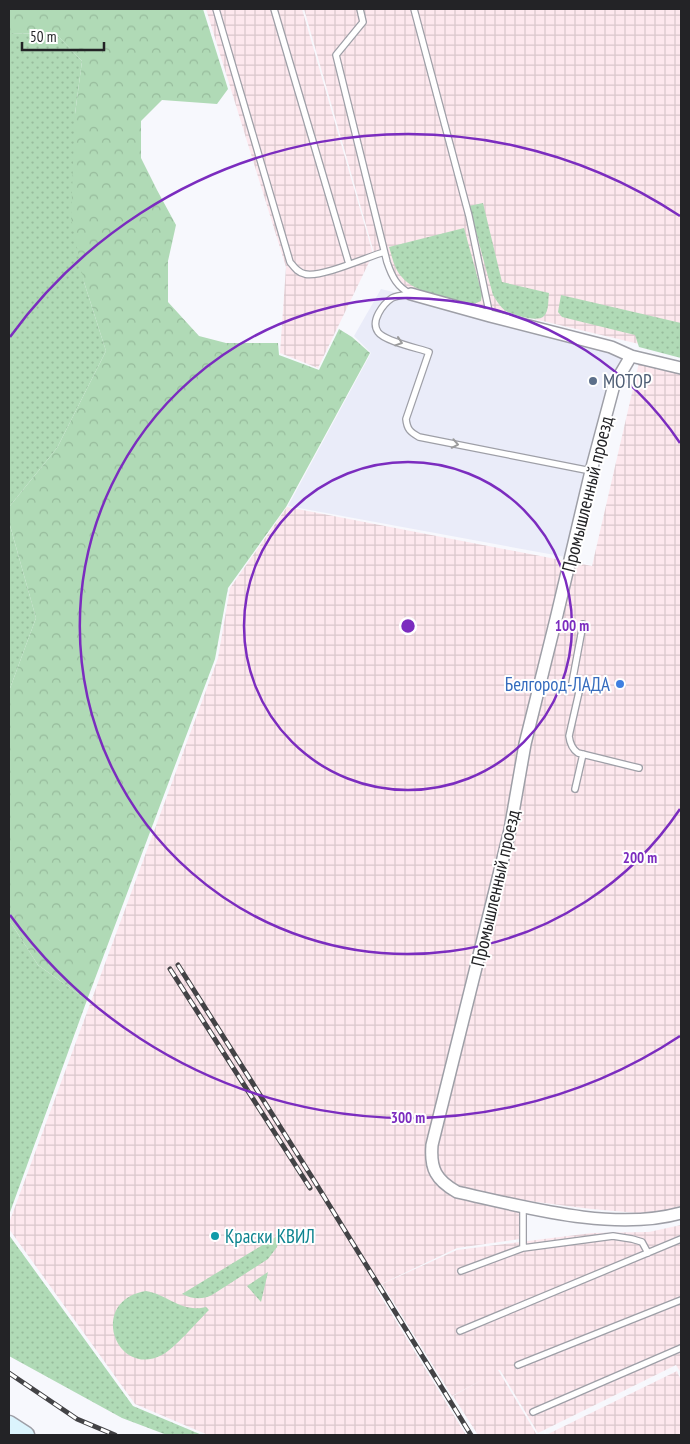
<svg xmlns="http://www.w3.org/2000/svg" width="690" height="1444" font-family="'PT Sans Narrow',sans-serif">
<defs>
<pattern id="industrial-grid" width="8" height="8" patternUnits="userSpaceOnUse" patternTransform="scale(1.25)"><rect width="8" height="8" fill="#fde8ee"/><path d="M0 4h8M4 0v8" fill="none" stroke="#d9c7cc"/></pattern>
<pattern id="grass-dots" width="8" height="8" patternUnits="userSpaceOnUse" patternTransform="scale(1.25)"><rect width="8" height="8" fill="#b0dab6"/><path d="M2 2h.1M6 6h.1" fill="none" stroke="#97bb9c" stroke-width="1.8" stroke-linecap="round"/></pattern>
<pattern id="forest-crowns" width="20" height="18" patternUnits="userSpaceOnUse" patternTransform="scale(1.25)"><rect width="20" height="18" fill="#b0dab6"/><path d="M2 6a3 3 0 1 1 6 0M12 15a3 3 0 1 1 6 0" fill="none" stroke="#97bb9c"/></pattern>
</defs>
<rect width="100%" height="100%" fill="#f7f8fd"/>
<!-- built -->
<path fill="#eaecf9" d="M381,289L625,349L571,558L288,506L371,353L354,336Z"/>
<!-- industrial -->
<path fill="url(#industrial-grid)" d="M206,9H302L373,254L318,368L280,353L286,267Z
M304,9H681V354L412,290L402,284L394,273L387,250L374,253Z
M641,354L681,365V1206L662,1211L638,1213L591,1209L521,1200L520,1239L457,1248L375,1287L466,1435H208L135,1404L9,1229V1223L218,658L230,588L287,507L592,566Z
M681,1225V1373L676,1365L538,1433L500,1370H498L537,1435H478L453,1396L489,1376L452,1396L382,1284L457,1250L592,1233L649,1232Z
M677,1371L681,1381V1435H546Z"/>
<!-- grass -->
<path fill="url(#grass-dots)" d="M9,33L56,34L82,61L75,114L84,282L106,351L57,448L9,507Z
M483,203L502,282L549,293C548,300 549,311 544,316C538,323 513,315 506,311C500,307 497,301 493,295L469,206Z
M464,228L482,294L481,301L474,304C451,298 416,295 401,276C394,268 392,256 389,247Z
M561,295L681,323V358L639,347L635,335L562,317L558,312Z
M9,522L36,618L9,691Z
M9,920L38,965L87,1000L9,1215Z
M9,1235L133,1406L202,1435H167L122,1418L9,1356Z
M279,1235L277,1247L268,1259L212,1295C202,1300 192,1299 182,1294Z
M268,1272L261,1302L247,1286Z
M146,1291C169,1295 181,1313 206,1307L209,1310C199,1320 173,1350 162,1355C116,1379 87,1301 146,1291Z"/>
<!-- forest -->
<path fill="url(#forest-crowns)" d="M9,9H203L228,89L217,104L162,100L141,121V158L157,190L176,225L168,261V302L199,336L226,343H278L279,355L319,370L339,329L352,337L370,353L286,507L228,588L215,659L87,1000L38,965L9,920V691L36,618L9,522V507L57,448L106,351L84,282L71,218L75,114L82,61L56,34L9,33Z"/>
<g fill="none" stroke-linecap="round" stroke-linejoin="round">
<defs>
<path id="service" d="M216,9L290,262C294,267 298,273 305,274C321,278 367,257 384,252
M274,9L349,264
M360,9L363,22L336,55L387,262C392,277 397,287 411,294
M414,9L469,216L490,316
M411,294C405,295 398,295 392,298C383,304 370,321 378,332C384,341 417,348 429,352L406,419C407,429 410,432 419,437L591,471
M583,624L572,683L579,692L569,736C570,744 572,749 578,753L639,768
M575,789L583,754
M523,1248V1206
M461,1271L523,1248L613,1236L632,1239L642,1242L648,1253
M460,1331L681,1239
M518,1365L681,1300
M533,1412L681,1348"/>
<path id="minor" d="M411,294L490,316L611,347L631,356L681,368
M631,356L614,385L591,471L556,619L525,744L510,830L432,1145C430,1169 436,1180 457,1192C525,1207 613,1232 681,1213"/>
<path id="secondary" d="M9,1424L26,1435"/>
</defs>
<!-- service casing -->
<use href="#service" stroke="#9e9fa7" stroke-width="8"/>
<!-- minor casing -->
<use href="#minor" stroke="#9e9fa7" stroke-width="14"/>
<!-- secondary casing -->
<use href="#secondary" stroke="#9e9fa7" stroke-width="19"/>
<!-- service -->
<use href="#service" stroke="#fff" stroke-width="5.5"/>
<!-- minor -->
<use href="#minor" stroke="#fff" stroke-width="11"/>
<!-- secondary -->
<use href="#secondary" stroke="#dbf4fd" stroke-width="16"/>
<defs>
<path id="rail" d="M178,965L315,1182L471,1435
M170,969L310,1188
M9,1373L77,1419L115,1435"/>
</defs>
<!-- rail casing -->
<use href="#rail" stroke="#434346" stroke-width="5"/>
<!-- rail -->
<use href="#rail" stroke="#fff" stroke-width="3" stroke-dasharray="9" stroke-linecap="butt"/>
</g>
<!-- one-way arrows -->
<defs><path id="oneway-chevron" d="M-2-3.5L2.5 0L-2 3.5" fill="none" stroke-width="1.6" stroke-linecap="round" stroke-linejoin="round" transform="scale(1.25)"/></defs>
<g stroke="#9c9c9d">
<use href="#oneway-chevron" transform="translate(399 342) rotate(18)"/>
<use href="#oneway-chevron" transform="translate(455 444) rotate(11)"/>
</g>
<!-- distance rings -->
<g fill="none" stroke="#7b2cbf" stroke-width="2.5">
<circle cx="408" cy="626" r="164"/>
<path d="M680 809A328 328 0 1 1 680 443"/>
<path d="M680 1036A492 492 0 0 1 10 915M10 337A492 492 0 0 1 680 216"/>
</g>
<!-- markers -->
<circle fill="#5c6f8a" stroke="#fff" stroke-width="2" cx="593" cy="381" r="5"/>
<circle fill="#3f7fe0" stroke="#fff" stroke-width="2" cx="620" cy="684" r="5"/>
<circle fill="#0f9aa8" stroke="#fff" stroke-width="2" cx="215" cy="1236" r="5"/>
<g text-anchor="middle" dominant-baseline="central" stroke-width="4" stroke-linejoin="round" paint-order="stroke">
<!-- service labels -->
<g font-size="19" fill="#4e5e75" stroke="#fff" text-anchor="start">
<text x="603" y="381">МОТОР</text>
</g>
<!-- street labels -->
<g font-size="19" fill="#232326" stroke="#fff">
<text transform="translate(587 494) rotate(-76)">Промышленный проезд</text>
<text transform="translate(495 888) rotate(-77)">Промышленный проезд</text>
</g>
<!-- shop labels -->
<g font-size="19" fill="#366cbe" stroke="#fff" text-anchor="end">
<text x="610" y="684">Белгород-ЛАДА</text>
</g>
<!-- culture labels -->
<g font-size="19" fill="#0d838f" stroke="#fff" text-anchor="start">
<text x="225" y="1236">Краски КВИЛ</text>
</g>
</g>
<circle cx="408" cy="626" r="8" fill="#7b2cbf" stroke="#fff" stroke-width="2.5"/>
<g font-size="15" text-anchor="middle" font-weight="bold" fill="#7b2cbf" stroke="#fff" stroke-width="4" stroke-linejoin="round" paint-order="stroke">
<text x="572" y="631">100 m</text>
<text x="640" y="863">200 m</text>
<text x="408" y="1123">300 m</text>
</g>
<!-- border -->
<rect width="690" height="1444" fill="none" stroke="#232326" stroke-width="20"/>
<!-- scale -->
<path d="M22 42v8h82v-8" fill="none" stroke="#232326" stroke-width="2.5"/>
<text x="30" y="42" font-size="15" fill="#232326" stroke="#ffffff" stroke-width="4" paint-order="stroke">50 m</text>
</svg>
